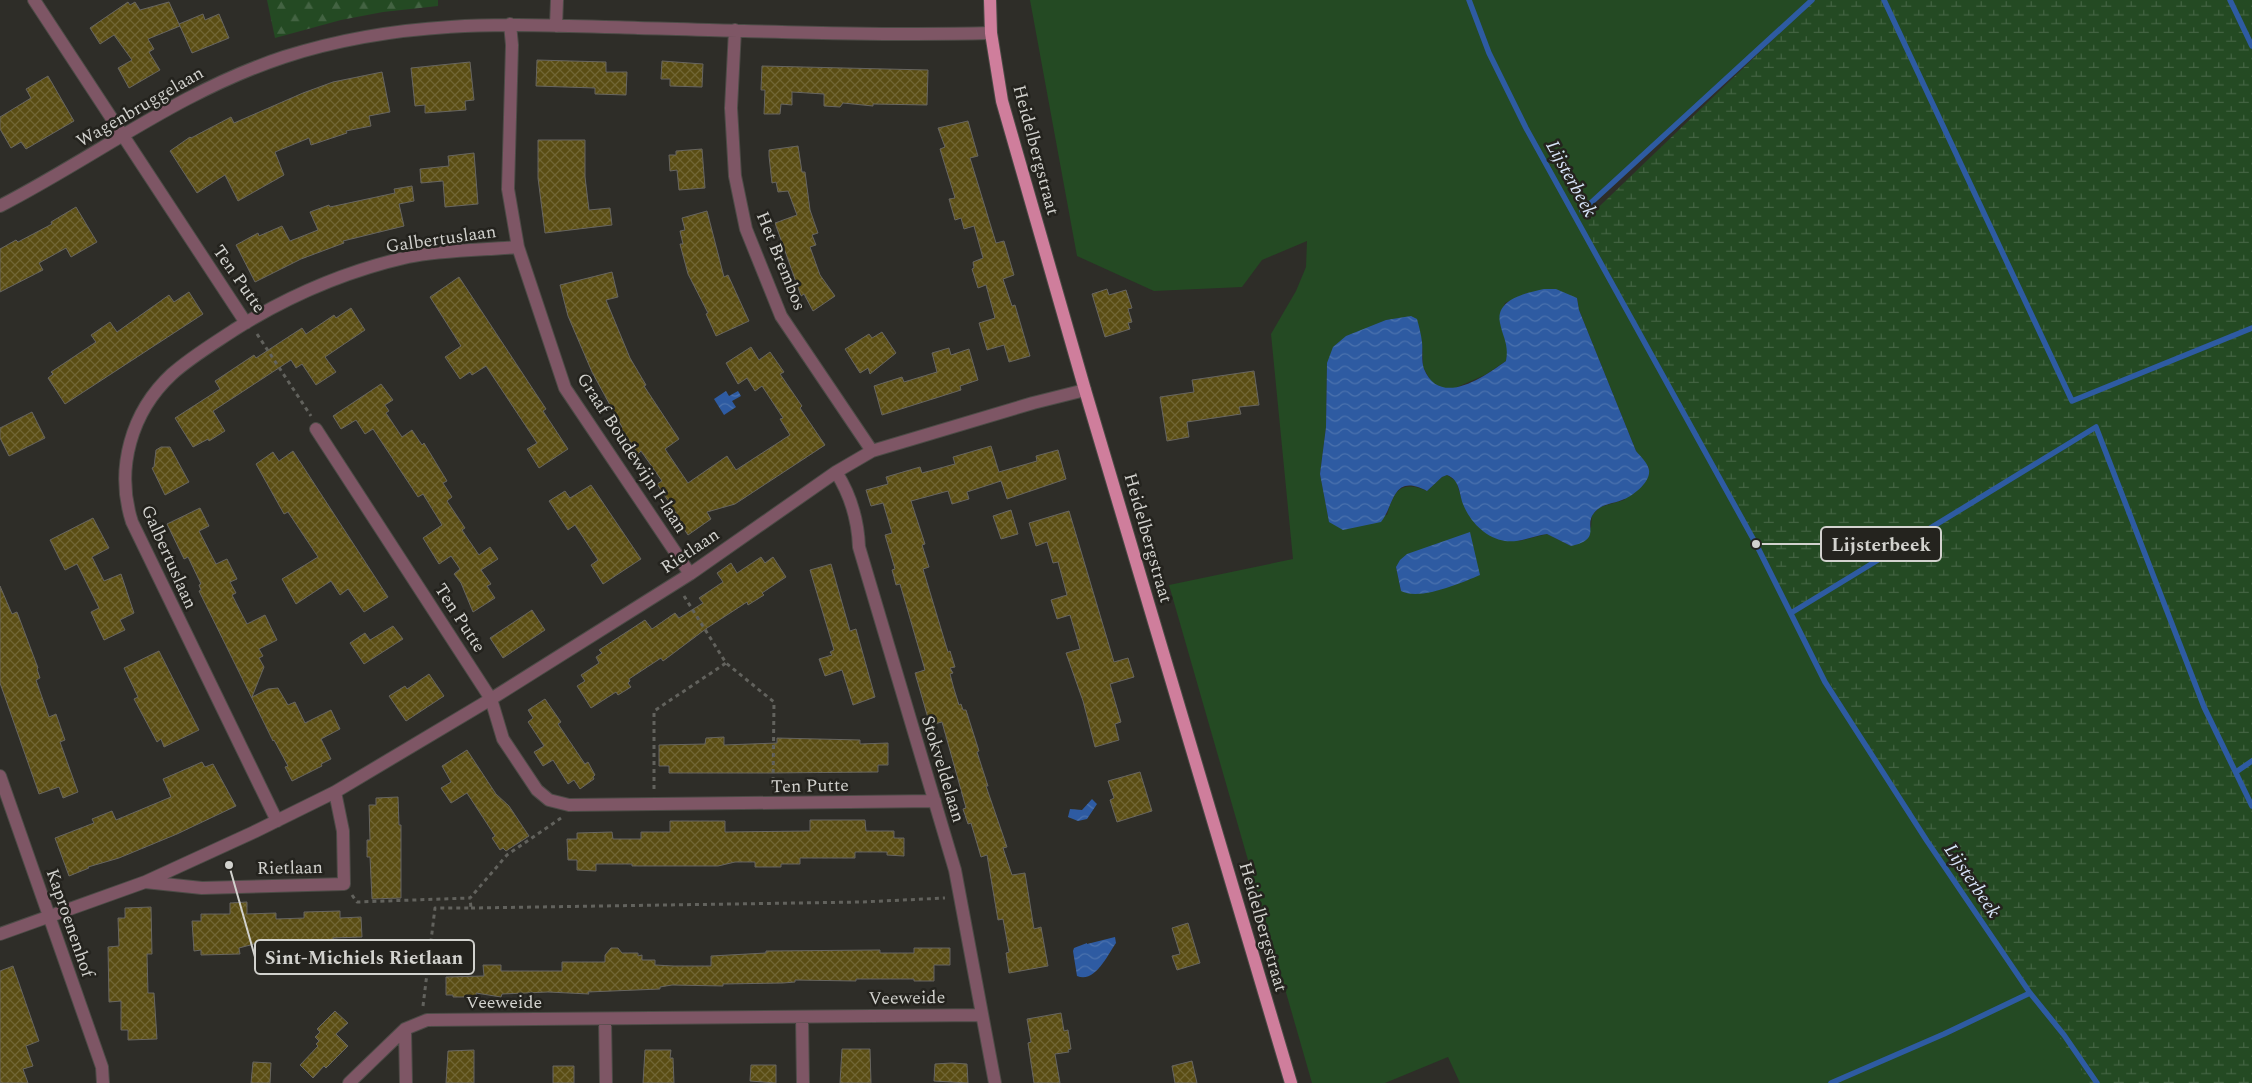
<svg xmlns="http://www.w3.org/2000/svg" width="2252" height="1083" font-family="Spectral,serif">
<defs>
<pattern id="forest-firs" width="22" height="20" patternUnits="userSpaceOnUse" patternTransform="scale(1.25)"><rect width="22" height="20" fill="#244a23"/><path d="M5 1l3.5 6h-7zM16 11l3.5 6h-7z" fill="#436342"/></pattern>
<pattern id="wetland-marsh" width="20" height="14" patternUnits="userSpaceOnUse" patternTransform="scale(1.25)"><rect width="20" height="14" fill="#244a23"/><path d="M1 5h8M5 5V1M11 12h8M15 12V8" fill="none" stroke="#436342"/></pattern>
<pattern id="water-waves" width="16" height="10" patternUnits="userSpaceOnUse" patternTransform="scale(1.25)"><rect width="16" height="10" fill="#2e5ba2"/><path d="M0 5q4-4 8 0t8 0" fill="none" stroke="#4b72ae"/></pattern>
<pattern id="building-cross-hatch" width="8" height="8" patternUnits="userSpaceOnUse" patternTransform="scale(1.25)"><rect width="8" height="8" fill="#5a4d14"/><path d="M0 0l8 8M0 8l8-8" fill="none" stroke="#716635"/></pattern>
</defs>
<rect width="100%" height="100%" fill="#2e2d28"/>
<!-- grass -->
<path fill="#244a23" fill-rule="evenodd" d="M1030,0H1812L1582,211L1758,551L1950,875L2030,993L2096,1083H1460L1448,1057L1385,1083H1312L1169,585L1293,559L1271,334L1296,291L1306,267L1307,241L1262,260L1242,287L1154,291L1077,256ZM1527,293L1577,298L1579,310L1636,451L1649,468L1624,500L1600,507L1592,515L1591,527L1571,546L1547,534L1519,541L1464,506L1456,481L1447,475L1442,477L1427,491C1401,480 1394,490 1387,515L1329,521L1320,474L1326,427L1327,363L1386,320L1403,318L1422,340L1423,367L1432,383L1443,388H1455L1485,375L1506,361L1508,349L1500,322L1505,303ZM1396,567L1479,575L1401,591Z"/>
<!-- forest -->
<path fill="url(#forest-firs)" d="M267,0H438V6L383,12L341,20L275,38Z"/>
<!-- wetland -->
<path fill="url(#wetland-marsh)" d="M1814,0H2252V1083H2090L1950,875L1853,725L1580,225Z"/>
<!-- water -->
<path fill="url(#water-waves)" d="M1544,289H1556L1577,298L1579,310L1636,451C1640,456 1648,463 1649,470C1651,482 1632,497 1622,500C1612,504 1601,504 1594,513C1583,526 1603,539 1571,546L1547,534C1533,536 1519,543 1505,541C1486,538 1470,522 1463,504C1459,493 1460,480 1447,475L1442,477L1427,491C1392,473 1395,504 1381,522L1343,530L1329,522L1320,474L1326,427L1327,363L1333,347L1346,336L1386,320L1411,316L1417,319C1419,326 1421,334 1422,342C1423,350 1421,361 1424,369C1440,408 1484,377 1506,361C1509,344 1503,338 1500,323C1495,299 1526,293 1544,289Z
M726,391L729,396L738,391L741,396L732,401L736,407L724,415L714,399Z
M1470,532L1480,575C1461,583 1420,601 1401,591L1396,567L1400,560L1407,554Z
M1092,799L1097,804L1087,819L1078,821L1068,817L1070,809L1082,810Z
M1115,937L1116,943C1108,954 1095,984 1077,976L1073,951L1074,948L1087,943V944Z"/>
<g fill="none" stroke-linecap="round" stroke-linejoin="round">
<!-- stream -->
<path stroke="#2e5ba2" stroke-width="5.5" d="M1469,0L1489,53L1526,128L1756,544L1825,682L1927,841L2030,993L2064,1035L2097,1083
M1884,0L2072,401L2252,328
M2230,0L2252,46
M1582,211L1812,0
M1791,613L2096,427L2204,707L2252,806
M2236,772L2252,761
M1831,1083L1944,1034L2030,993"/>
</g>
<!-- building -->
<path fill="url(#building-cross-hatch)" stroke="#676560" d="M128,2L130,5L135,2L140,10L169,2L180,26L148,39L154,49L149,52L160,70L129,88L118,68L132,60L114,35L100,44L90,28Z
M203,14L205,20L219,14L229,38L192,53L179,24Z
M537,60L606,62V72H627L626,95L595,94V88L536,86Z
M662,61L703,64L702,87L670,86V79H661Z
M470,62L474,100L465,101L466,110L425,113V105L415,106L411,68Z
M762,66L928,70L927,105L873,104V106L843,103L840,107L824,106V94L792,92V105L781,104L780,114H764L765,90H761Z
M382,72L390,112L369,116L371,126L346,131L347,133L311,145L309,138L275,152L284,175L238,201L225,175L197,193L170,151L190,137L191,138L231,117L234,123L303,93L333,82Z
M48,76L74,121L26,149L21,142L11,148L0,129V117L31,98L26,89Z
M968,121L978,156L970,158L996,243L1004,241L1014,275L1003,279L1012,306L1015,305L1030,356L1009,362L1004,345L987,350L979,323L995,318L986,285L978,288L972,269L974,268L973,262L983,258L974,226L964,229L961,218L955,220L949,199L955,198L940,149L945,147L938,128Z
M538,140H585V177L589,210L610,208L612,225L545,233L538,178Z
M798,146L802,172H805L810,210L818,233L812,235L816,245L810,247L820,275L835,296L813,311L804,294L801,296L775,223L797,215L788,191L778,192L776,182L772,183L769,156V150Z
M702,149L705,188L679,190L677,170L670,171L669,155H676V151Z
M474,153L478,204L445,207L443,181L421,183L420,169L449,166L448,156Z
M412,186L414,201L399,204L404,226L343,241L344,243L301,259L255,282L236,245L258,233L259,236L282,226L290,241L318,230L310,212L329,205L330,207L395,193L394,189Z
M76,207L97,242L71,257L66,248L39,263L43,270L0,292V249L16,240L18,242L52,224L51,222Z
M707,211L724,277L728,275L749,321L716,336L706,314L708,313L688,274L680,244H683L680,231L685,230L682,218Z
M612,272L618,297L606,300L630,358L646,385L644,386L679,439L665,449L688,483L727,456L736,470L790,435L780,419L783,418L762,386L755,391L747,378L738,384L726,363L751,347L759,360L770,352L784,372L780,374L802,406L800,408L825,445L735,504L707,512L711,519L688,535L676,517L678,516L657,484L662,481L641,451L638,454L621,428L622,427L592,372L568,316L560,285Z
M459,277L546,409L543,411L568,449L539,468L527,449L537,443L486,366L472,375L470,372L460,379L445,357L461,346L430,297Z
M1107,289L1109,295L1126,290L1132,308L1128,309L1132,322L1128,323L1130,329L1105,337L1092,294Z
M189,292L203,314L65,404L48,378L53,374L51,372L96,342L91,335L110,322L117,332L169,295L174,302Z
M351,308L365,330L325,357L336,372L316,385L302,364L296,368L291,360L213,411L225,431L209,441L208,439L193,447L175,418L220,389L215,381L254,355L256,358L302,328L306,334L334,315L336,318Z
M882,332L896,353L870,374L868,368L860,373L845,349L869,334L872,338Z
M949,348L951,355L969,349L978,380L960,386L961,390L882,415L874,386L902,377L904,382L937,372L932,353Z
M1254,371L1259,405L1239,407L1241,414L1187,422L1189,437L1167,441L1160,397L1194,392L1192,380Z
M381,384L393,400L385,405L389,411L386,413L402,437L412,430L422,445L424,443L447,481L443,483L452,497L447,501L465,528L462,530L479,555L490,547L498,559L481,570L491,584L487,586L495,598L473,612L461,583L454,574L460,569L451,556L439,564L423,538L442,525L423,494L418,497L373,429L365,434L356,420L341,429L333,416Z
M32,412L45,438L9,456L0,438V428Z
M991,446L999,472L1037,461L1036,456L1058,450L1066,479L1007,499L1001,481L967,492L969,499L952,504L948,491L911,501L925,544L922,545L929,567L923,569L948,652L950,651L955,667L950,668L953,673L950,674L954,689L959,705L961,704L963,710H966L979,751L977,752L988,786H986L1007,847L1003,848L1012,875L1025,873L1034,929L1041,927L1048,966L1009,973L1006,953L1009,952L1003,919L998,920L987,855L981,857L971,823L968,824L963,809L966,808L942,722L930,725L917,680L915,673L925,670L900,584L896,585L894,577L892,570L895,569L885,535L892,533L883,503L871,506L866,490L888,484L886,477L920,467L922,473L955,464L953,457Z
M161,447H170L189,482L165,495L152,468L154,467L156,450Z
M293,451L388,597L364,612L348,589L340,595L331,581L296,604L282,579L318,557L288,512L284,514L256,464L273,452L279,461Z
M591,485L641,559L603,584L591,565L598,560L575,525L568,530L549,501L565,491L570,498Z
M200,508L209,526L199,531L216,564L227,559L237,579L230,582L236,593L232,595L247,624L265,615L277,640L259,649L263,656L259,658L264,667L252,697L268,689L278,688L288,705L295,702L305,723L331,710L340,729L321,739L331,759L321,764L322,766L292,781L285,767L288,766L274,740L273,741L199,591L201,590L199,585L201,584L188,557L184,559L167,524Z
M1011,510L1018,534L1001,539L993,516Z
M1069,511L1114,662L1128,658L1134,677L1110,684L1121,722L1115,724L1119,740L1095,747L1083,701L1066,653L1080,649L1070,615L1057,619L1051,600L1067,595L1058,562L1053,563L1047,542L1036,546L1029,523Z
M93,518L109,548L92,557L104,581L121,574L134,613L120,620L125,630L104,640L91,612L99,608L77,564L65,570L50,540Z
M761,557L765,563L773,557L786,577L762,593L764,595L748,605L747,602L707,628L663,661L661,658L629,679L630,681L628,683L631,687L618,695L616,692L591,708L577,686L585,681L581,675L599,663L596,657L602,653L599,650L645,620L652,629L675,613L679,618L703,603L699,598L723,582L717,573L731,563L737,573Z
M831,564L850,631L856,629L875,697L853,705L842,670L825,676L819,659L832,655L830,652L834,650L810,570Z
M0,586L12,614L17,612L38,668L37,669L40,678L36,680L49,717L56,714L65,740L60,742L78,792L63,798L59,787L39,794L0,683Z
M532,610L545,630L503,658L490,638Z
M393,626L403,639L364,664L350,643L365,633L370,640Z
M159,651L199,730L164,747L161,739L157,742L134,699L138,697L124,668Z
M429,674L444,696L406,721L389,696L405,686L407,689Z
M545,699L561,722L558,724L585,764L588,762L595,775L593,777L594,779L580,789L574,780L568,784L553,760L543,766L534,752L544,746L528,722L533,718L528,710Z
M724,737V745L777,743V738L860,740V744L888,743V765H878V772L771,773H669V766H659V745L705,744L706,738Z
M467,750L496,794L509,806L529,836L506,851L503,848L500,850L492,838L495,836L467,793L451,803L441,788L451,782L442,766Z
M202,762L205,767L213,764L236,806L177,834L119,858L88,867L89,868L69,876L55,838L94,823L92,819L112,811L116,820L171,797L163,779Z
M1140,772L1152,811L1117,822L1110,800L1114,798L1108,781Z
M398,797L399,825H401V898L372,899L370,857H367V840H370L369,805H376V798Z
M810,820H865L866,831H894V838H904V856L887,855V852H855V858H800V864H781V867H755V862H735L718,866H632V864H596V871L577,870V860H568L567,839H577V833L612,832L613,839H641V832H670V821H725V832L810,831Z
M247,902V914L276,913V919L304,918V912L340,911V918L361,917L362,937L333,938V943H258L239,948L240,954L201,955V950L194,951L192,921H201V914H230V903Z
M151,907L152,954H147L148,993H154L157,1039L128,1040V1030H121V1001L109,1002L108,947L119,946L118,918H125V908Z
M1188,923L1200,963L1177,970L1172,956L1180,954L1172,928Z
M611,948H618L622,953H638V956L642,955V960H655V965L673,966H711V956L766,953V951L880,950V953H914V948H950V965H934V981H914V979H856V981L795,980V982L783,983L723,984V986L672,985L660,987V989L588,992L589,994L548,992L502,994L501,997L476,993L477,997H453V995H446V977L484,976L483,965H501V971H562V962H605V955Z
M13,966L39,1041L26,1046L33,1066L23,1069L28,1083H0V971Z
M335,1011L348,1023L336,1034L348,1046L326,1068L324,1066L313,1078L300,1065L318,1046L316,1044L319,1041L315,1037L320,1032L317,1029Z
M1061,1013L1064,1031L1068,1030L1071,1049L1068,1050L1069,1052L1055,1054L1060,1083H1034L1028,1043L1031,1042L1027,1019Z
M842,1049H870L871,1083H840Z
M474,1050V1083H446L448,1051Z
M645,1050H671L670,1058H673L674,1083H643Z
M1192,1061L1197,1083H1175L1172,1066Z
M253,1062L271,1063L270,1083H251Z
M952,1063L967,1064L968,1083L934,1081L935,1064Z
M751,1065H776V1083L750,1081Z
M553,1066H574V1083H553Z"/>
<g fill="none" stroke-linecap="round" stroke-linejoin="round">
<defs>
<path id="minor" d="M34,0L246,323
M510,24L512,45L508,189L518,247L565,388L690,574
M556,26L557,0
M735,30L731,108L735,176L746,229L781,316L872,451
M0,206C97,156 178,92 284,57C405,18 514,24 638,28C756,31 874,36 991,33
M316,429L491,699L503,739L537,790L549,800L569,805L935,801
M836,472C850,494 858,521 859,547L955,870L995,1083
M0,776L102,1067L103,1083
M277,821L132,522C115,469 131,412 172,374C191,357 213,344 234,330C288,296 346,271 408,257C441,250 484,250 518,247
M145,882L202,888L344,884L343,831L335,792
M0,934L145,882L254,832L335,792L491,699L690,574L836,472L872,451L1033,403L1085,390
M802,1017L803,1083
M605,1019L606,1083
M405,1029L406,1083
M349,1083L405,1029L427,1020L982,1015"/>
<path id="major" d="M990,0L991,33L1002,101L1085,390L1291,1083"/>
</defs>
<!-- minor casing -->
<use href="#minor" stroke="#4c4b46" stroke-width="14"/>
<!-- major casing -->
<use href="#major" stroke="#4c4b46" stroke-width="14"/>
<!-- path -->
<path stroke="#62625d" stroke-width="3" stroke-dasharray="4 4" stroke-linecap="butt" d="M257,334L311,416
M684,596L726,663L774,702L773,787
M654,789V711L726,663
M352,895L357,902L470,898L507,855L561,818
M471,908L862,902L945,898
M423,1006L435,908H471L470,898"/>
<!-- minor -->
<use href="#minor" stroke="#7e5665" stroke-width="12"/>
<!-- major -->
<use href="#major" stroke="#cf7e9c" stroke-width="12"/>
</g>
<g text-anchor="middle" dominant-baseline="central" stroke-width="5" stroke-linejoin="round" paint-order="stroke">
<!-- street labels -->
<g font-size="18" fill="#d2d2ce" stroke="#24231e">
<text transform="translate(140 107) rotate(-30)">Wagenbruggelaan</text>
<text transform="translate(1036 150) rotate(75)">Heidelbergstraat</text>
<text transform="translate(441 239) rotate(-8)">Galbertuslaan</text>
<text transform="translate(781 261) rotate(68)">Het Brembos</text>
<text transform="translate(239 279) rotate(55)">Ten Putte</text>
<text transform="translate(632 453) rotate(57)">Graaf Boudewijn I-laan</text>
<text transform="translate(1148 538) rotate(74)">Heidelbergstraat</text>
<text transform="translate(690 551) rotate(-34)">Rietlaan</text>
<text transform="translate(169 557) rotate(66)">Galbertuslaan</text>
<text transform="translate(460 618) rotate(57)">Ten Putte</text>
<text transform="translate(943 769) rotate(73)">Stokveldelaan</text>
<text transform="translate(810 786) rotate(-1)">Ten Putte</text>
<text transform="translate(290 868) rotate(-1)">Rietlaan</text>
<text transform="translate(70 923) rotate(71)">Kaproenenhof</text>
<text transform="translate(1263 927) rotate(74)">Heidelbergstraat</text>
<text transform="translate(907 998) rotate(-1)">Veeweide</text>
<text x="504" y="1002">Veeweide</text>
</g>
<!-- water labels -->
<g font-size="19" font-style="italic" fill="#d8e5fa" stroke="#24231e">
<text transform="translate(1571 179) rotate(61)">Lijsterbeek</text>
<text transform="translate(1972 881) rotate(56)">Lijsterbeek</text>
</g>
</g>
<!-- callouts -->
<path fill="none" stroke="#d2d2ce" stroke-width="2" d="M1756 544L1821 544M229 865L255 957"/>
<g fill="#d2d2ce" stroke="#24231e" stroke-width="2">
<circle cx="1756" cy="544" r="5"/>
<circle cx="229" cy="865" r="5"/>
</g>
<g fill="#24231e" stroke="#d2d2ce" stroke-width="2">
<rect x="1821" y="527" width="120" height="34" rx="5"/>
<rect x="255" y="940" width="219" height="34" rx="5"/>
</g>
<g font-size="19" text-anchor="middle" font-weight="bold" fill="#d2d2ce">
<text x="1881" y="551">Lijsterbeek</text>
<text x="364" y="964">Sint-Michiels Rietlaan</text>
</g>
</svg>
